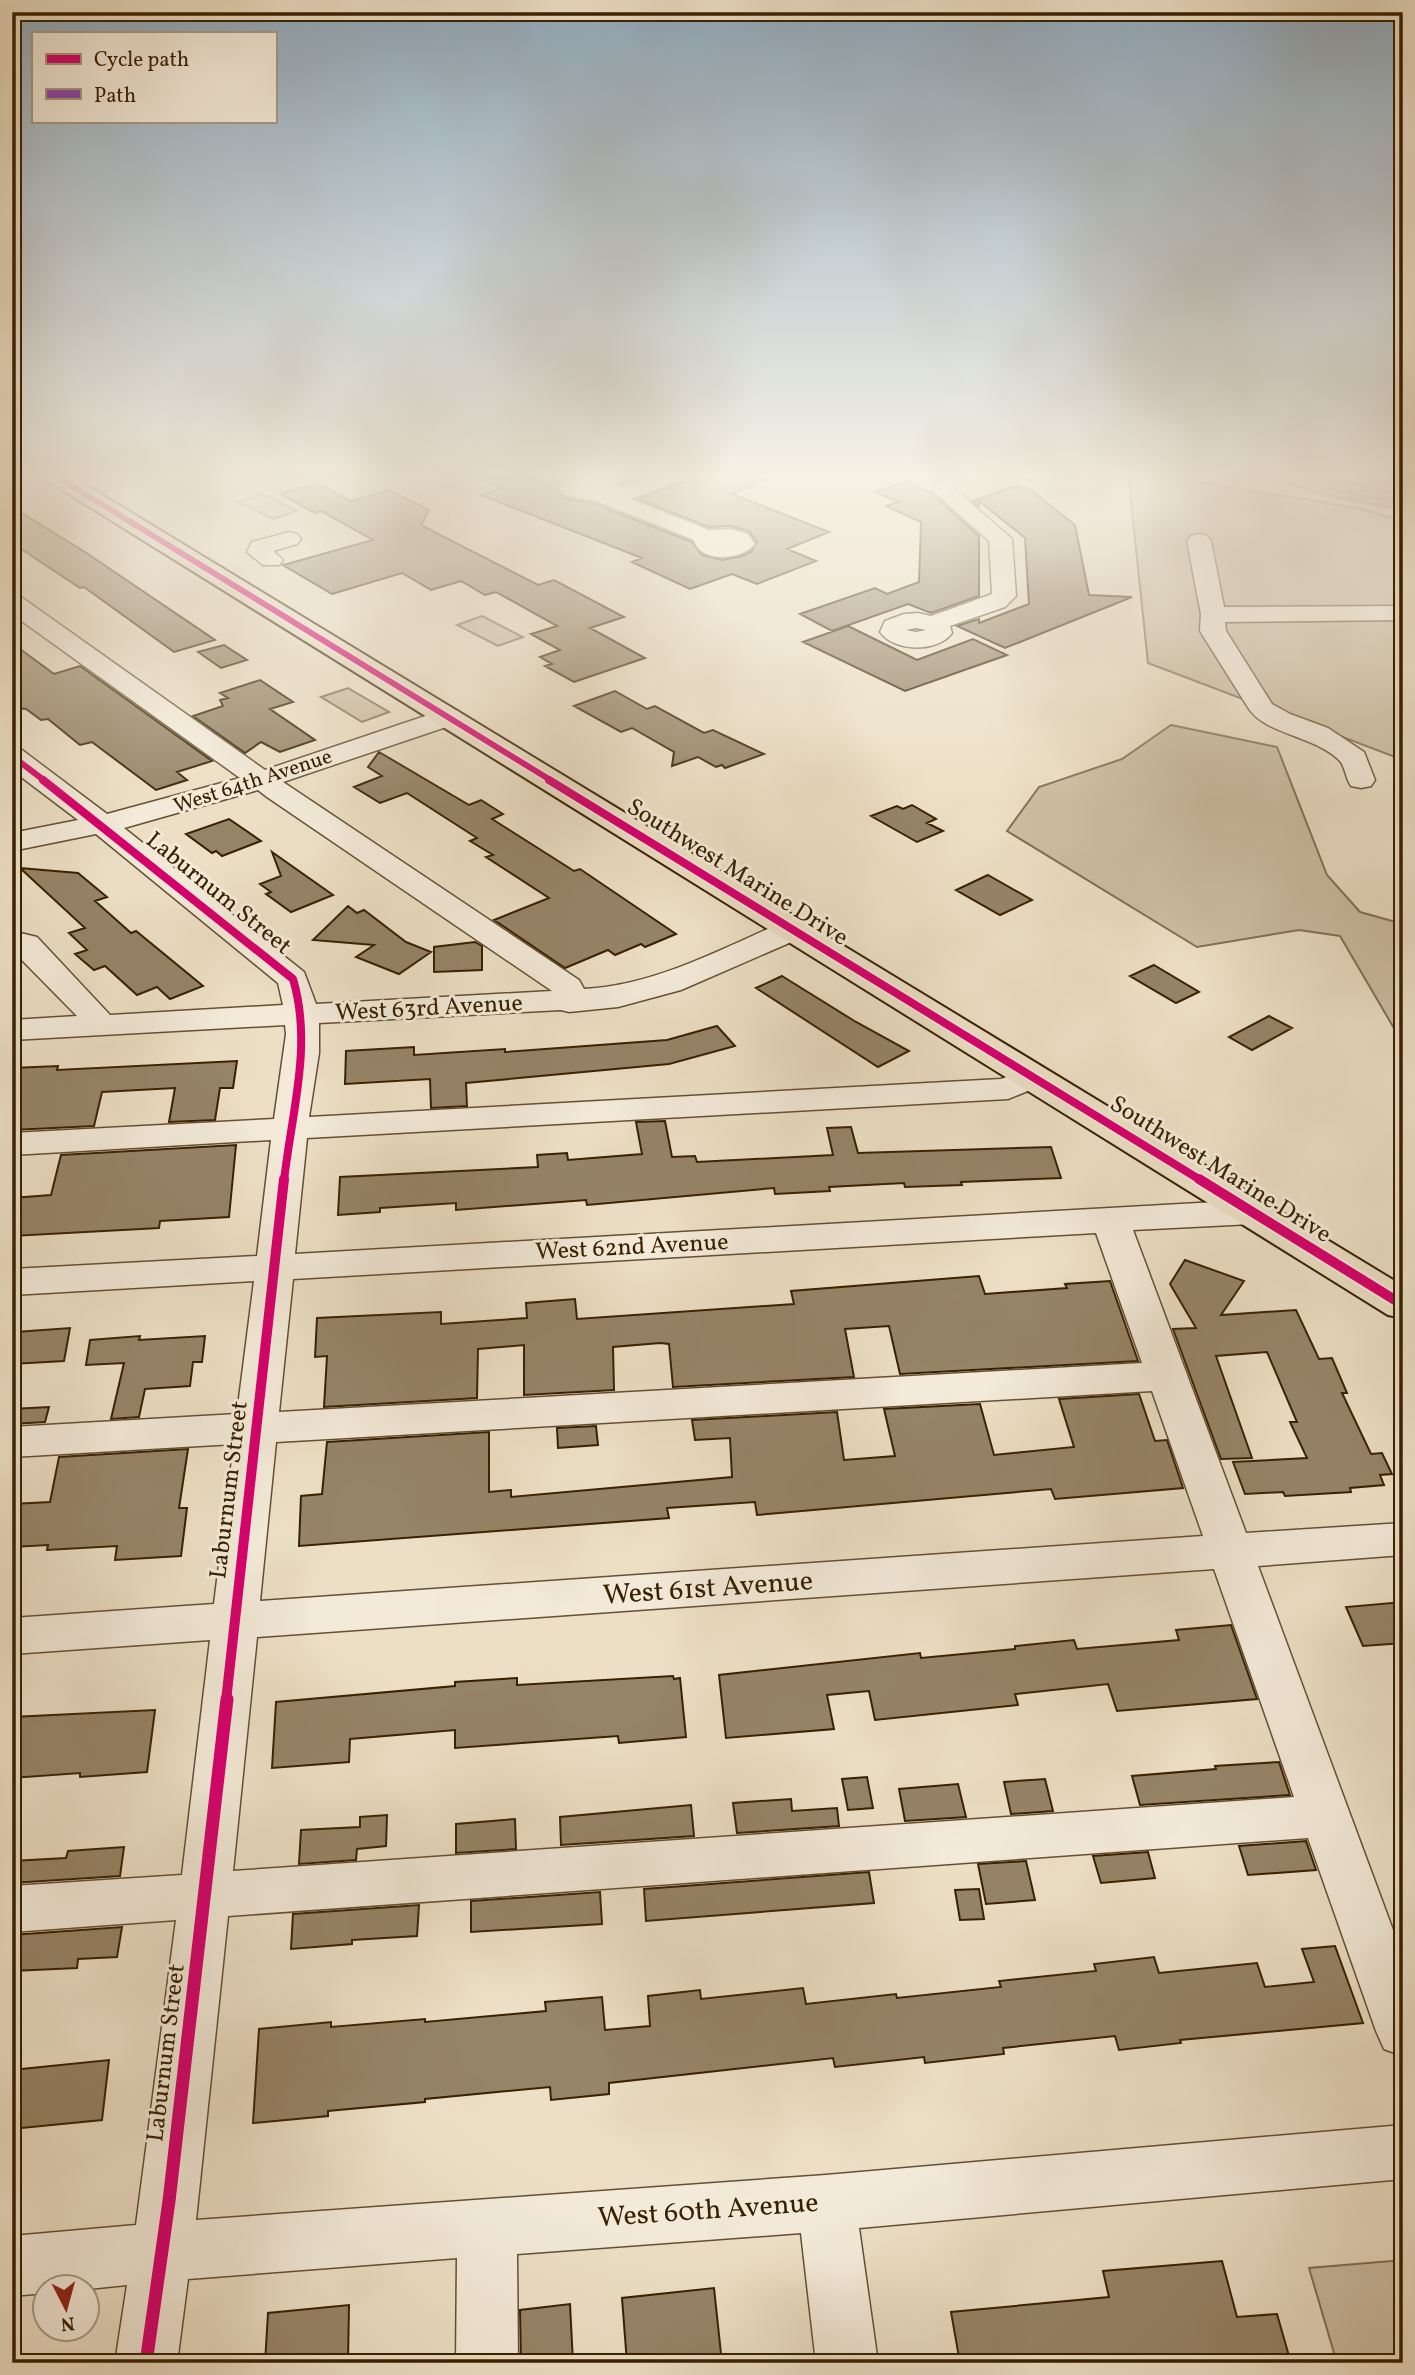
<svg xmlns="http://www.w3.org/2000/svg" width="1415" height="2375" font-family="Vollkorn,serif">
<rect width="100%" height="100%" fill="#ecdfc5"/>
<filter id="stains"><feTurbulence type="fractalNoise" baseFrequency=".00286" numOctaves="4"/><feColorMatrix values="0 0 0 0 .2 0 0 0 0 .09 0 0 0 0 .02 0 0 0 .5 -.17"/></filter>
<radialGradient id="worn" r=".72"><stop offset=".6" stop-color="#630" stop-opacity="0"/><stop offset="1" stop-color="#630" stop-opacity=".3"/></radialGradient>
<!-- green -->
<path fill="#cdbfa4" stroke="#827052" stroke-width="2" d="M1128,473H1143L1359,508L1403,521V760L1148,663Z
M263,494L297,511L273,519L238,502Z
M482,616L523,637L498,646L457,625Z
M348,688L389,712L362,722L321,697Z
M1171,725L1277,747L1327,875L1360,912L1403,924V1033L1395,1030L1340,936L1299,930L1197,947L1007,831L1039,787L1122,759Z
M1403,2260V2363H1337L1309,2268Z"/>
<!-- water -->
<path fill="#af9e82" stroke="#7f6c4e" stroke-width="2" d="M1252,473H1403V511L1318,493Z"/>
<g fill="none" stroke-linecap="round" stroke-linejoin="round">
<!-- shore -->
<path stroke="#746042" stroke-width="2" d="M1275,473L1320,487L1403,504
M1304,473L1403,495"/>
</g>
<!-- building -->
<path fill="#968467" stroke="#382101" stroke-width="2" d="M467,473H576L564,476L557,486L563,498L595,504L692,542L702,555L722,560L742,556L751,552L757,542L749,531L731,526L709,527L638,499L690,480L695,473H781L732,494L829,532L787,549L816,561L757,584L732,574L690,589L632,562L642,558L481,495L502,488Z
M600,473H655L622,485L613,475Z
M906,482L930,492L979,536V596L931,613L908,604L832,631L800,614L875,588L887,594L919,582L921,522L886,506L899,502L875,492Z
M318,483L351,501L389,490L429,510L421,525L538,585L554,580L624,617L590,628L645,658L574,682L545,666L552,664L540,657L560,650L531,634L557,626L496,592L485,595L461,581L431,590L402,573L332,594L283,565L373,540L321,511L315,513L280,494Z
M1019,485L1028,488L1075,525L1089,595L1132,597L1005,648L957,626L979,619V623L1029,604L1025,538L979,501V507L972,501Z
M12,507L85,552L215,640L174,652L84,587L80,588L12,543Z
M848,626L917,660L973,639L1007,655L905,691L803,642Z
M12,643L54,674L80,666L212,761L177,772L187,780L156,790L92,742L80,745L48,719L41,720L26,709L18,708L19,688L12,683Z
M224,645L247,660L221,668L198,652Z
M260,680L293,702L270,709L315,740L280,752L261,742L245,753L193,716L223,706L220,700L228,698L220,693Z
M615,691L647,709L655,706L704,733L713,730L764,754L725,768L722,765L716,767L698,757L672,766L674,752L632,728L621,732L574,706Z
M379,752L469,805L481,800L503,814L492,819L574,871L580,869L676,934L645,947L641,944L615,955L608,950L565,968L494,920L549,898L486,857L493,855L470,841L477,838L407,793L380,803L354,787L382,776L368,767Z
M912,805L936,819L927,823L943,831L917,842L871,816L897,806L903,809Z
M229,819L261,841L222,856L216,851L212,853L186,834Z
M272,852L333,895L291,912L266,894L271,892L260,884L281,876Z
M20,868L78,873L107,897L95,901L131,933L136,931L203,986L170,999L157,987L137,995L105,966L94,970L75,954L87,950L69,933L85,928Z
M988,875L1032,900L1000,915L956,890Z
M348,906L357,913L364,910L406,942L431,952L399,974L356,957L374,945L313,940Z
M475,942L482,946V970L434,972V947Z
M1154,965L1199,992L1176,1003L1130,976Z
M782,976L856,1022L909,1051L878,1067L756,988Z
M1269,1016L1292,1028L1252,1050L1229,1037Z
M717,1026L735,1046L669,1064L466,1083L467,1106L431,1108L430,1079L345,1084L346,1051L414,1047V1055L505,1049V1052L667,1040Z
M237,1061L233,1088H220L215,1120L169,1122L175,1088L102,1092L94,1126L12,1130V1068L58,1066L57,1070Z
M665,1121L672,1157L695,1156L697,1162L833,1155L827,1128L851,1127L858,1153L1051,1147L1061,1178L961,1182L962,1185L905,1187L904,1183L829,1187L830,1191L775,1194L774,1188L587,1205L586,1200L456,1210V1203L380,1208V1212L338,1215L340,1177L538,1167L537,1155L567,1153L568,1160L642,1154L636,1122Z
M236,1145L229,1217L160,1221L159,1228L12,1236V1198L51,1195L61,1155Z
M1185,1260L1244,1281L1221,1315L1296,1310L1319,1359L1332,1358L1347,1393H1342L1371,1454L1382,1453L1392,1474L1380,1475L1384,1485L1350,1488L1351,1492L1285,1496L1283,1492L1245,1494L1233,1462L1307,1458L1290,1422H1297L1267,1352L1216,1356L1252,1458L1221,1459L1173,1329L1196,1328L1170,1284Z
M979,1276L985,1294L1067,1288L1065,1284L1110,1281L1138,1361L900,1374L889,1326L845,1329L854,1377L673,1387L669,1344L660,1343L613,1347L614,1390L524,1395V1345L478,1349L477,1398L324,1407L327,1356L315,1357L317,1318L441,1312V1324L527,1318L526,1303L575,1299L577,1319L794,1304L791,1291Z
M70,1328L64,1361L12,1364L16,1332Z
M140,1336L139,1340L205,1336L202,1362H193L190,1386L145,1389L139,1417L111,1419L124,1363L86,1365L90,1340Z
M1139,1394L1155,1441L1167,1440L1183,1488L1055,1499L1051,1489L757,1515L755,1502L667,1508L669,1518L299,1546L301,1496L322,1494L327,1442L489,1432V1492L511,1490V1497L732,1477L730,1438L695,1440L692,1420L837,1412L844,1460L895,1456L884,1409L980,1404L994,1455L1074,1447L1059,1399Z
M49,1407L45,1422L12,1424V1409Z
M596,1426L598,1445L558,1448L557,1428Z
M188,1449L179,1508H187L181,1556L115,1560L117,1546L47,1550L48,1545L12,1547V1504L50,1502L59,1457Z
M1403,1602V1643L1363,1646L1346,1607Z
M1231,1625L1257,1699L1117,1711L1108,1684L1015,1694L1018,1705L875,1720L869,1691L827,1695L834,1729L726,1738L719,1675L920,1653L921,1658L1015,1649V1646L1074,1640L1077,1649L1179,1640L1176,1630Z
M673,1676L674,1679L680,1678L686,1737L619,1743L618,1736L455,1748V1730L350,1739L349,1762L272,1768L276,1702L455,1686V1682L517,1678V1685Z
M155,1710L147,1772L80,1777V1773L12,1778V1717Z
M1279,1762L1290,1795L1140,1805L1132,1776L1216,1769L1215,1766Z
M867,1777L873,1808L848,1810L842,1779Z
M1045,1779L1053,1811L1011,1814L1004,1782Z
M958,1784L966,1817L905,1821L899,1789Z
M791,1799L792,1811L837,1808L839,1826L737,1833L733,1803Z
M691,1805L694,1836L561,1845L560,1817Z
M387,1815L386,1846L357,1849L356,1860L299,1864L301,1830L360,1827V1817Z
M515,1819L516,1849L456,1853V1824Z
M1306,1841L1316,1870L1248,1875L1239,1846Z
M124,1847L120,1876L12,1883V1861L66,1858L68,1851Z
M1148,1852L1155,1878L1101,1883L1093,1856Z
M1026,1861L1035,1900L986,1904L978,1864Z
M869,1872L874,1903L646,1921L644,1889Z
M979,1889L984,1919L960,1920L955,1890Z
M600,1892L602,1924L471,1932V1901Z
M419,1905L417,1936L352,1940V1944L291,1949L293,1914Z
M122,1927L117,1957L78,1959L77,1968L12,1971V1935Z
M1335,1946L1363,2023L1180,2040L1181,2043L1119,2050L1115,2036L1003,2048L1004,2054L925,2063L924,2057L835,2067L833,2058L609,2083V2094L551,2100L550,2087L425,2099V2102L328,2111V2116L253,2123L259,2029L331,2022V2027L425,2019V2022L546,2011L545,2002L602,1997L605,2030L650,2026L648,1996L700,1990L701,1999L803,1988L806,2004L896,1994L897,1998L1001,1987L999,1981L1096,1971L1094,1964L1154,1957L1159,1973L1257,1963L1265,1987L1314,1982L1302,1949Z
M109,2060L102,2120L12,2129V2070Z
M1222,2261L1237,2317L1277,2314L1291,2363H960L951,2312L1109,2297L1103,2271Z
M714,2288L722,2363H627L622,2298Z
M570,2304L573,2363H521L520,2310Z
M349,2305L348,2363H265L268,2313Z"/>
<g fill="none" stroke-linecap="round" stroke-linejoin="round">
<defs>
<path id="minor" d="M585,473L611,477L621,488L662,473H692L689,478L631,499L709,530L731,529L748,534L755,544C742,561 699,563 694,540L596,501L563,495L559,488L566,478Z
M944,473H966L955,489L1012,539L1016,596L1005,607L950,626L952,633C937,653 894,652 880,632L885,621L904,614L918,613L931,616L992,594L989,541L932,490ZM916,628L926,630L916,632L906,630Z
M1018,473H1055L1057,475L1054,480L1046,482L1021,478Z
M289,532L297,534L301,539L297,544L273,551L283,560L279,565H263L247,552L252,542Z
M1199,534L1207,536L1211,541L1224,607L1403,606V620L1225,622L1226,631L1272,704L1290,714L1328,728L1364,752L1375,780L1371,786L1361,788L1351,786C1346,779 1345,767 1340,761C1316,736 1267,735 1249,709L1200,631L1201,614L1187,541L1191,536Z
M12,595L21,597L265,770L440,711L449,709L458,711L462,717L458,723L283,782L579,980L584,989C655,985 717,951 781,923L792,921L803,923L808,930L803,937L681,990L618,1007L569,1012L561,1010L319,1023V1053L309,1117L1001,1079L1033,1067L1045,1070L1050,1077L1045,1084L1008,1099L307,1138L295,1254L1252,1200L1265,1204L1271,1212L1265,1220L1252,1224L1133,1230L1246,1533L1403,1523V1555L1258,1566L1403,1957V2056L1384,2049L1376,2031L1308,1838L228,1916L196,2220L826,2175L1403,2125V2179L859,2228L878,2363H816L801,2233L517,2254L518,2363H456L457,2258L188,2279L177,2363H115L127,2285L88,2289L46,2288V2293L12,2296V2236L136,2225L176,1920L12,1932V1886L182,1875L210,1640L12,1654V1618L214,1604L234,1444L12,1457V1427L237,1414L254,1281L12,1295V1269L257,1256L271,1140L12,1155V1133L274,1119L286,1034L285,1025L12,1040V1020L77,1016L12,950V931L37,937L110,1015L283,1005L278,983L96,834L12,851V833L78,820L12,770V748L22,750L107,814L240,778L12,614ZM258,790L267,797L552,991L316,1004L304,972L124,828ZM1096,1233L1142,1363L279,1412L293,1279ZM1152,1391L1203,1536L260,1601L276,1442ZM1214,1569L1294,1797L233,1871L257,1637Z"/>
<path id="major" d="M40,473H66L1403,1286V1318L1388,1315L43,478Z"/>
</defs>
<!-- minor casing -->
<use href="#minor" stroke="#655032" stroke-width="3"/>
<!-- major casing -->
<use href="#major" stroke="#382101" stroke-width="4"/>
<!-- minor -->
<use href="#minor" fill="#f3ead9" fill-rule="evenodd"/>
<!-- major -->
<use href="#major" fill="#ecdfc5" fill-rule="evenodd"/>
<!-- quiet -->
<path stroke="#8e44ad" stroke-width="4.5" stroke-dasharray="10 4.5" stroke-linecap="butt" d="M1046,475L1073,473"/>
<defs>
<path id="cycleway-far3" d="M51,473L552,781
M12,756L45,781"/>
<path id="cycleway-far2" d="M43,780L293,979C313,1045 291,1115 284,1181
M549,780L1202,1181"/>
<path id="cycleway-far1" d="M1199,1179L1403,1305
M226,1701L284,1179"/>
<path id="cycleway" d="M146,2363L169,2201L227,1699"/>
</defs>
<!-- cycleway-far3 casing -->
<use href="#cycleway-far3" stroke="#f3ead9" stroke-width="9"/>
<!-- cycleway-far2 casing -->
<use href="#cycleway-far2" stroke="#f3ead9" stroke-width="11"/>
<!-- cycleway-far1 casing -->
<use href="#cycleway-far1" stroke="#f3ead9" stroke-width="14"/>
<!-- cycleway casing -->
<use href="#cycleway" stroke="#f3ead9" stroke-width="18"/>
<!-- cycleway-far3 -->
<use href="#cycleway-far3" stroke="#d6006c" stroke-width="6"/>
<!-- cycleway-far2 -->
<use href="#cycleway-far2" stroke="#d6006c" stroke-width="8"/>
<!-- cycleway-far1 -->
<use href="#cycleway-far1" stroke="#d6006c" stroke-width="10"/>
<!-- cycleway -->
<use href="#cycleway" stroke="#d6006c" stroke-width="13"/>
</g>
<!-- sky -->
<linearGradient id="sky" x2="0" y2="1"><stop stop-color="#91abbf"/><stop offset="0.59" stop-color="#f6f1e5"/><stop offset="1" stop-color="#f6f1e5" stop-opacity="0"/></linearGradient>
<rect width="1415" height="805" fill="url(#sky)"/>
<g text-anchor="middle" dominant-baseline="central" stroke-width="6" stroke-linejoin="round" paint-order="stroke">
<!-- far-street labels -->
<g font-size="21" fill="#382101" stroke="#f3ead9">
<text transform="translate(253 782) rotate(-18)">West 64th Avenue</text>
</g>
<!-- street labels -->
<g font-size="24" fill="#382101" stroke="#f3ead9">
<text transform="translate(737 873) rotate(32)">Southwest Marine Drive</text>
<text transform="translate(218 894) rotate(39)">Laburnum Street</text>
<text transform="translate(429 1009) rotate(-3)">West 63rd Avenue</text>
<text transform="translate(1220 1170) rotate(32)">Southwest Marine Drive</text>
<text transform="translate(632 1248) rotate(-3)">West 62nd Avenue</text>
<text transform="translate(230 1490) rotate(-83)">Laburnum Street</text>
<text transform="translate(167 2053) rotate(-83)">Laburnum Street</text>
</g>
<!-- near-street labels -->
<g font-size="28" fill="#382101" stroke="#f3ead9">
<text transform="translate(708 1589) rotate(-4)">West 61st Avenue</text>
<text transform="translate(708 2211) rotate(-4)">West 60th Avenue</text>
</g>
</g>
<!-- margin -->
<rect width="1415" height="2375" fill="none" stroke="#ecdfc5" stroke-width="42"/>
<rect x="14" y="14" width="1387" height="2347" fill="none" stroke="#382101" stroke-width="3.5"/>
<rect x="21" y="21" width="1373" height="2333" fill="none" stroke="#382101" stroke-width="2"/>
<!-- legend -->
<rect x="32" y="32" width="245" height="91" fill="#f3ead9" stroke="#a89a83" stroke-width="2"/>
<rect x="46" y="54" width="35" height="10" fill="#d6006c" stroke="#a89a83" stroke-width="2"/>
<text x="94" y="66" font-size="21" fill="#382101">Cycle path</text>
<rect x="46" y="89" width="35" height="10" fill="#8e44ad" stroke="#a89a83" stroke-width="2"/>
<text x="94" y="102" font-size="21" fill="#382101">Path</text>
<!-- north arrow -->
<g transform="translate(66 2308) rotate(174)"><circle r="33" fill="#f3ead9" stroke="#a89a83" stroke-width="2"/>
<path d="M0-5L12 26L0 18L-12 26Z" fill="#8f2418"/>
<text y="-10" font-size="19" font-weight="bold" text-anchor="middle" fill="#382101">N</text>
</g>
<rect width="100%" height="100%" filter="url(#stains)"/>
<rect width="100%" height="100%" fill="url(#worn)"/>
</svg>
